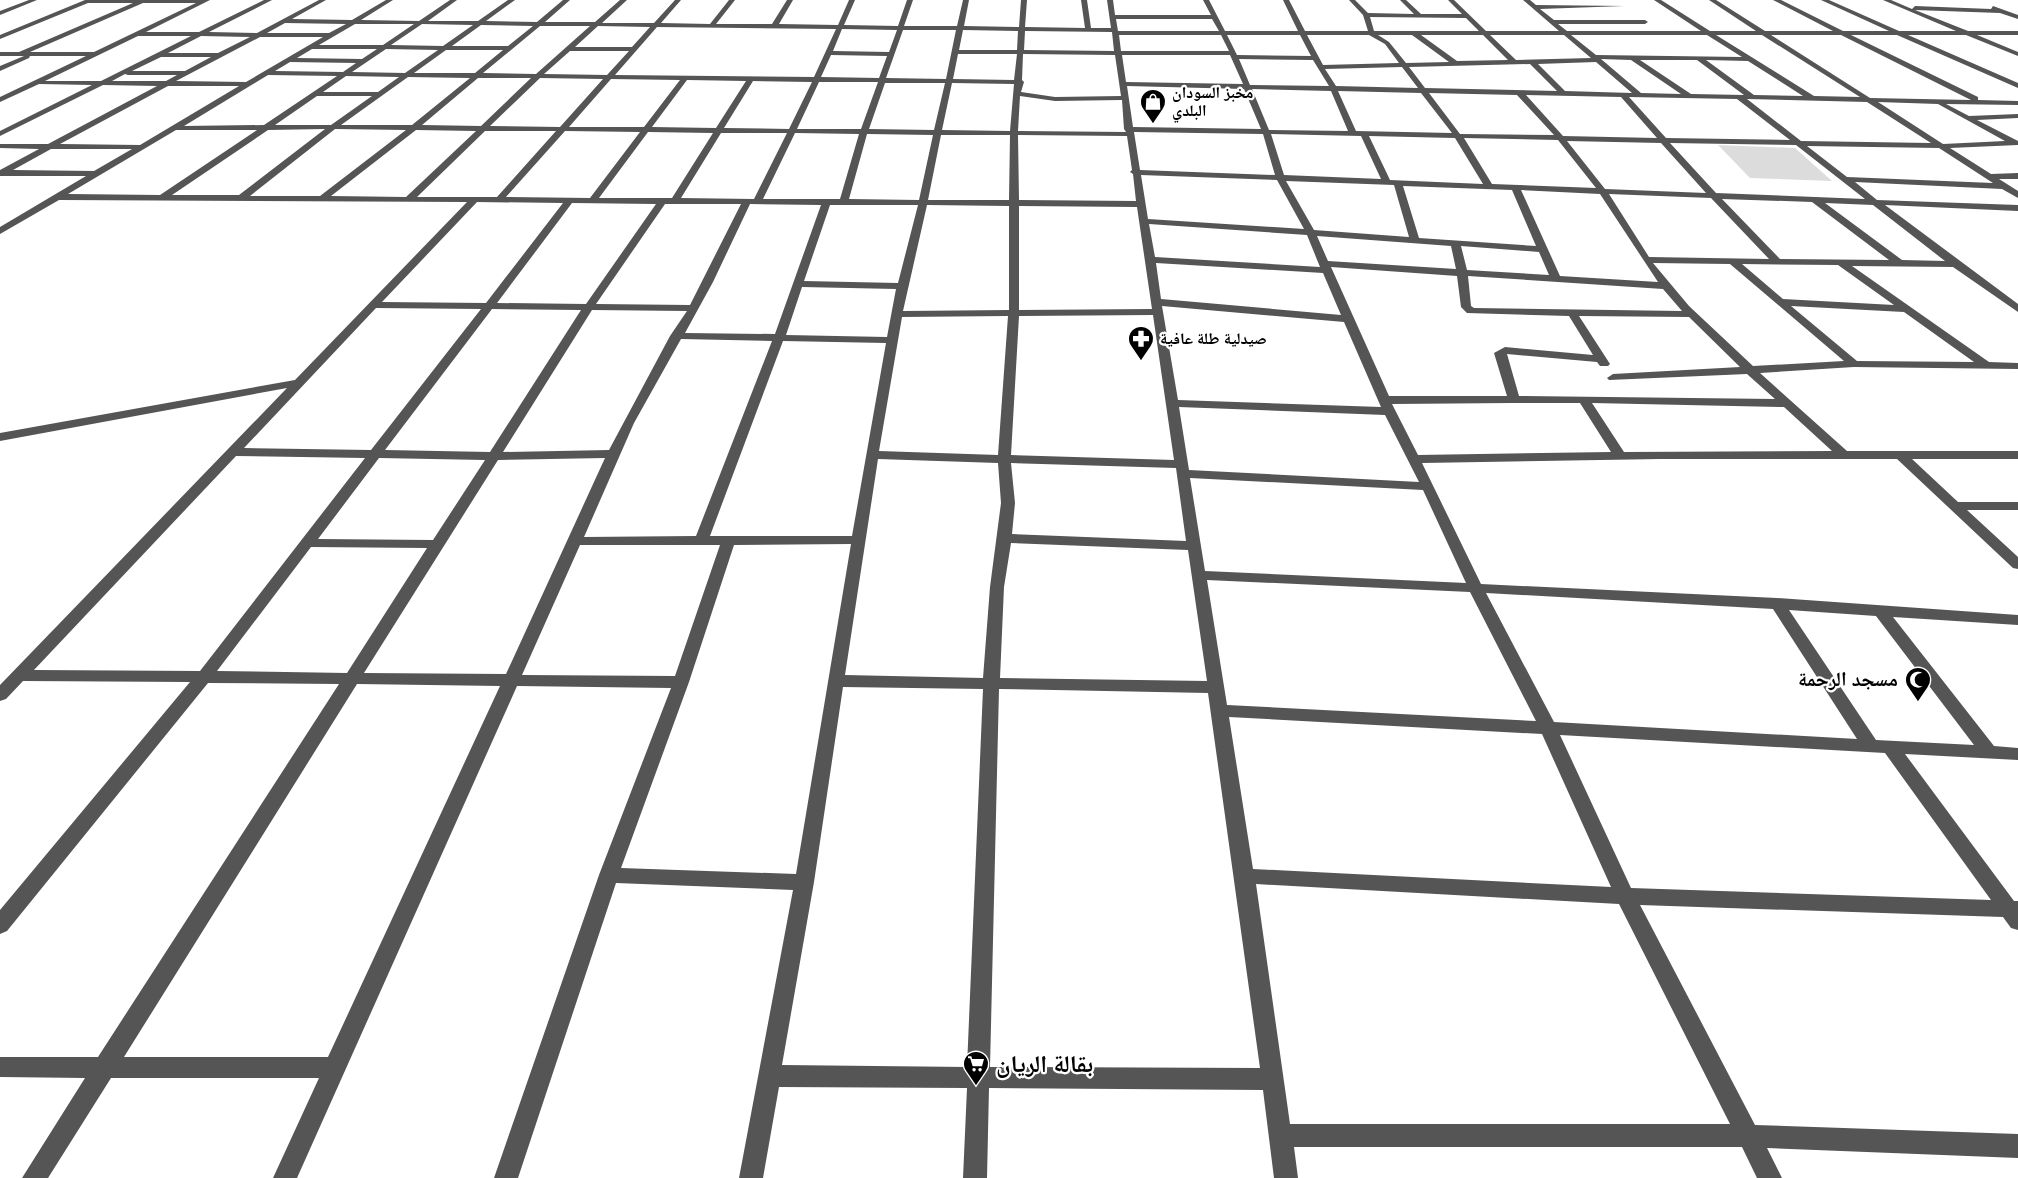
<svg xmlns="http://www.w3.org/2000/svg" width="2018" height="1178" font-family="'Varela Round','Noto Naskh Arabic',sans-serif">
<rect width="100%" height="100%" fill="#fff"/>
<!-- green -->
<path fill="#dcdcdc" d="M1718,145L1795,148L1832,181L1750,178Z"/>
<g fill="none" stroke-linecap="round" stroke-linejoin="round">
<!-- minor -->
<path fill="#555" fill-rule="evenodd" d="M29,0H37L0,15V11Z
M85,0H210L146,32H199L264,0H272L209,32L257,33L319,0H326L292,19L352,20L386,0H393L361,20L419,21L450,0H457L428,21H478L508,0H515L486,21L537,22L563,0H570L545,22H595L620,0H627L602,23H654L675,0H681L661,23L710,24L729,0H735L716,24H772L787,0H793L779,24L838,25L849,0H855L844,25L898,26L907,0H913L904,26H957L963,0H969L964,26L1019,27L1021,0H1027L1025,27L1085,28L1081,0H1087L1091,28H1111L1107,0H1113L1115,15H1211L1203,0H1209L1225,31H1298L1283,0H1289L1305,31H1368L1363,15L1349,0H1355L1368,13L1414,14L1400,0H1406L1421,14H1462L1448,0H1454L1486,31H1559L1523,0H1530L1536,5L1624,6L1540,9L1554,20H1645L1648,22L1645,24H1558L1567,31H1701L1654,0H1661L1710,31H1756L1709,0H1716L1765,31H1833L1773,0H1781L1843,31H1889L1821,0H1829L1899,31H1956L1883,0H1891L1912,9L1915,6L1991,9L1993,6L2018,15V19L2000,13L1915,10L1968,31H2018V35H1977L2018,52V56L1966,35H1908L2018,83V88L1897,35H1851L1978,97V100L2018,101V105L1946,104L1969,116L2018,114V118L1977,120L2018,141V145L1950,148L1991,174L2018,173V179H1999L2018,191V198L2002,189L1855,182L1877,200L2018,205V211L1885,205L2018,304V312L1953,267L1852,266L1989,362L2018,363V369L1854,367L1760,373L1847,451H2018V459H1912L1958,502H2018V510H1967L2018,557V569L2013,568L1897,459H1661L1422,463L1481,584L1777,598L2018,615V625L1893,617L1994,746L2018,748V760L1905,754L2014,901H2018V930L2011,928L2003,917L1640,905L1755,1125L2018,1134V1158L1767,1148L1782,1178H1757L1742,1147H1294L1298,1178H1274L1263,1090L989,1088L987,1178H963L967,1088L779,1087L763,1178H739L793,890L616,883L518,1178H494L599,875L671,688L517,686L297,1178H273L319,1078H111L48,1178H22L85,1078L0,1077V1057H98L339,684L208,683L7,931L0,934V910L190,682L23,681L6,699L0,701V685L287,388L0,441V433L295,380L467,202L59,200L0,234V227L86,176H0V170L39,149L0,148V144H48L157,86L103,85L0,136V131L92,85L39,84L0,102V97L86,56H30L29,58L0,71V66L24,56H0V52H19L133,3H88L0,39V35ZM143,3H196L94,52H30ZM1370,17L1466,18L1479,31H1374ZM1116,19H1212L1219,31H1118ZM285,23L346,24L329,33H267ZM355,24H414L383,45H319ZM422,24L473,25L443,46L391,45ZM481,25L533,26L508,46H452ZM540,26H590L536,74L483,73ZM598,26L650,27L632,47H575ZM657,27L836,29L814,77L615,75ZM842,29L897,30L889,52L833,51ZM903,30H956L946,79L886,78ZM963,30L1018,31L1017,50H959ZM1025,31L1112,32L1114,51L1024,50ZM1119,35H1221L1229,51H1121ZM1227,35H1300L1311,56L1237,55ZM1307,35H1369L1385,44L1399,63L1323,65ZM1378,35H1412L1449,62L1406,63L1389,42ZM1421,35H1483L1508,60L1457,61ZM1490,35H1564L1591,58L1516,60ZM1571,35H1707L1742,57L1596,55ZM1716,35H1762L1860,97L1814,96ZM1771,35H1841L1971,100L1870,98ZM138,36H191L101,81H45ZM201,36L250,37L218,53H168ZM260,37H323L246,82L176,81ZM312,49H377L362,59L297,58ZM386,49L438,50L405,73L352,72ZM446,50H503L475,73H414ZM570,51H629L607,75L544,74ZM958,54H1017L1014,80L953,79ZM1023,54L1115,55L1121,96L1055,97L1021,92L1024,82L1022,80ZM831,55L887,56L879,78L821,77ZM1122,55H1230L1243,84L1126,82ZM161,57H211L185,71H132ZM1239,59L1313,60L1329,86L1250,85ZM1601,59L1631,60L1681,94L1641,93ZM1640,60H1697L1744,95L1691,94ZM1706,60L1748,61L1803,96L1754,95ZM290,62L356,63L343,72L275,71ZM1596,62L1632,93L1565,91L1538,64ZM1530,64L1557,91L1425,88L1409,67ZM1402,67L1418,88L1336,86L1325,69ZM125,74L128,75H177L166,81H112ZM268,75L337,76L264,125L184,126ZM346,76L399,77L378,92H323ZM408,77L470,78L412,125H341ZM478,78H531L481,126L422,125ZM540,78L603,79L560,127L490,126ZM611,79L680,80L644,127H569ZM687,80L746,81L716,128L652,127ZM753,81L812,82L789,129L724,128ZM819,82H878L861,129H797ZM885,83H945L934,130L869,129ZM952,83L1014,84L1010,131L942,130ZM168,86H239L140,145L60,144ZM1127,86L1244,89L1261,129L1133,127ZM1252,89L1331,91L1348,131L1269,130ZM1338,91L1421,93L1452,133L1356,131ZM1429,93L1517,95L1554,135L1460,134ZM1526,95L1621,97L1657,138L1563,136ZM317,96H372L331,125H275ZM1020,96L1055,101L1122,100L1124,129L1126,132L1018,131ZM1629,97L1737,99L1790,140L1666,138ZM1747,99L1867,102L1931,143L1801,141ZM1878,102L1938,104L2005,141L1943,144ZM325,129L239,195H172L268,130ZM335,129L406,130L320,196H250ZM176,130H257L160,195L68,194ZM416,130L476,131L406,197L331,196ZM485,131H556L497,197H417ZM565,131L640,132L590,198L506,197ZM648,132L713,133L672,198H599ZM1134,132L1263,134L1275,175L1140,170ZM721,133H787L754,199L681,198ZM795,133L859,134L840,199H763ZM867,134L933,135L919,200L849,199ZM1271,134L1361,136L1381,179L1284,175ZM941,135H1010L1009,200H928ZM1018,135L1127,136L1132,170L1130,172L1133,174L1136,201L1019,200ZM1369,136L1455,138L1483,184L1390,180ZM1464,138L1558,140L1596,188L1492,184ZM1567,141L1661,143L1706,193L1605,189ZM1670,143L1796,145L1865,199L1716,193ZM1807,146L1939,148L1993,183L1847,177ZM51,149H132L94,171L13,170ZM1141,175L1277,180L1304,229L1148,219ZM1286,181L1394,185L1409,237L1314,230ZM1403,186L1512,190L1536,246L1419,238ZM1521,190L1600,194L1658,282L1560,276ZM1609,194L1711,198L1769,259L1649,257ZM1722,199L1812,202L1889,260L1780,259ZM477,202L563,203L486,303L382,302ZM572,203L656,204L586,304L497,303ZM1825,203L1873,205L1945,261L1902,260ZM665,204H741L690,305L596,304ZM750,204L821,205L775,334L685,333L713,282ZM830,205H918L898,283L804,281ZM927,205L1009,206V310L903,311ZM1019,206L1137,207L1152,309L1019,310ZM1149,224L1307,235L1320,267L1155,257ZM1317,236L1451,246L1456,269L1328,261ZM1461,246L1539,252L1549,275L1467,270ZM1156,263L1323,273L1341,315L1161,299ZM1653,263L1730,264L1844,361L1753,366L1689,306ZM1742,264L1838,265L1894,305L1783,299ZM1331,267L1457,276L1461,307L1467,313L1569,316L1593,355L1505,347L1494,353L1507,396H1389ZM1468,276L1663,289L1682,311L1474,308L1471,306ZM802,287L896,289L887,337L786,335ZM1162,306L1344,322L1381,407L1178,400ZM1791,306L1904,312L1974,362L1857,361ZM376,308L481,309L371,450L244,448ZM492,309L581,310L490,452L385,450ZM592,310L687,311L670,336L609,450L503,452ZM1153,315L1174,460L1011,455L1019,316ZM1008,316L998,455L879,451L902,317ZM1579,316L1689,317L1740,367L1613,374L1607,378L1609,380L1747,374L1775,399L1519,396L1507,354L1597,362L1600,366H1608L1610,364ZM681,339L772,341L696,536L584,537L634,423ZM783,341L886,343L852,536H710ZM1512,403H1580L1611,452L1418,455L1392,404ZM1592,403L1784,407L1832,451L1624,452ZM1179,407L1385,415L1419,482L1189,470ZM236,456L365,458L200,671L34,670ZM379,458L485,460L433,540L318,539ZM605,458L506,674L364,673L498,460ZM878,459L998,463L1001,503L990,587L983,678L845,675ZM1011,463L1176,468L1186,541L1012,534L1015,503ZM1190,478L1423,490L1466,583L1205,571ZM1011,543L1188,550L1207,681L1000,678L1004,587ZM851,544L796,874L621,868L689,682L734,545ZM580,545H720L675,676L522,675ZM311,547L427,548L347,673L217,671ZM1207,580L1470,592L1536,721L1227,705ZM1486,593L1773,609L1857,739L1554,722ZM1789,610L1876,616L1974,745L1876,740ZM357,684L500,686L328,1057H124ZM843,687L983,689L967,1067L782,1065L814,882ZM999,689L1208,693L1260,1068L990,1067ZM1229,717L1542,734L1611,887L1253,869ZM1560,735L1885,753L1991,900L1631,888ZM1256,884L1619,904L1730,1124H1290Z"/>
</g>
<!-- icons -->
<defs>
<symbol id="shop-pin" viewBox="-11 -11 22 30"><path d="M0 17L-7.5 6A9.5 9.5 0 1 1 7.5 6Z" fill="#000" stroke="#fff"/><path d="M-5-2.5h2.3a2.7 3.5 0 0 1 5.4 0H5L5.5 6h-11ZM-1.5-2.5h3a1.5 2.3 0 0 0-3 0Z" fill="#fff"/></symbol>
<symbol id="pharmacy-pin" viewBox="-11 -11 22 30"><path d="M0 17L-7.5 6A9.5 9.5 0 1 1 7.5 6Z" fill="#000" stroke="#fff"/><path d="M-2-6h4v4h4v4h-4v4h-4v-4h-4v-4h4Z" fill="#fff"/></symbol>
<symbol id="mosque-pin" viewBox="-11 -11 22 30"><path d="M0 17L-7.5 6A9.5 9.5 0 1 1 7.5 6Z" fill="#000" stroke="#fff"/><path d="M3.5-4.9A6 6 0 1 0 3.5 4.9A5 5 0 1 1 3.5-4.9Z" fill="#fff"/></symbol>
<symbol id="supermarket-pin" viewBox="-11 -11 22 30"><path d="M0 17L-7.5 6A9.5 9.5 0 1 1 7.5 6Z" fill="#000" stroke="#fff"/><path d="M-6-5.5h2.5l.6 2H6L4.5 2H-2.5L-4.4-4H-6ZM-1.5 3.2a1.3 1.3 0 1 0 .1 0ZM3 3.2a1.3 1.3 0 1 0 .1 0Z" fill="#fff"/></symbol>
</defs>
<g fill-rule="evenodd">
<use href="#shop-pin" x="1138" y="87" width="30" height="40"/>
<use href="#pharmacy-pin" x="1126" y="324" width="30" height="40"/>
<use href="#mosque-pin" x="1903" y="665" width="30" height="40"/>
<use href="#supermarket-pin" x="961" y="1049" width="30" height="40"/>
</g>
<g text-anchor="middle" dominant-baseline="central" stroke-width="4.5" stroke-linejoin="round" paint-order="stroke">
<!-- far-poi labels -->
<g font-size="16" font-weight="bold" fill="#000" stroke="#fff" text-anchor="start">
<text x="1172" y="93">مخبز السودان<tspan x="1172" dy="18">البلدي</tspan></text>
<text x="1160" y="339">صيدلية طلة عافية</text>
</g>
<!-- poi labels -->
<g font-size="20" font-weight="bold" fill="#000" stroke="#fff" text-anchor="end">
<text x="1898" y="680">مسجد الرحمة</text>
</g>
<!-- near-poi labels -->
<g font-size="24" font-weight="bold" fill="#000" stroke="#fff" text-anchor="start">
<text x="996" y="1064">بقالة الريان</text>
</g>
</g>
</svg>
